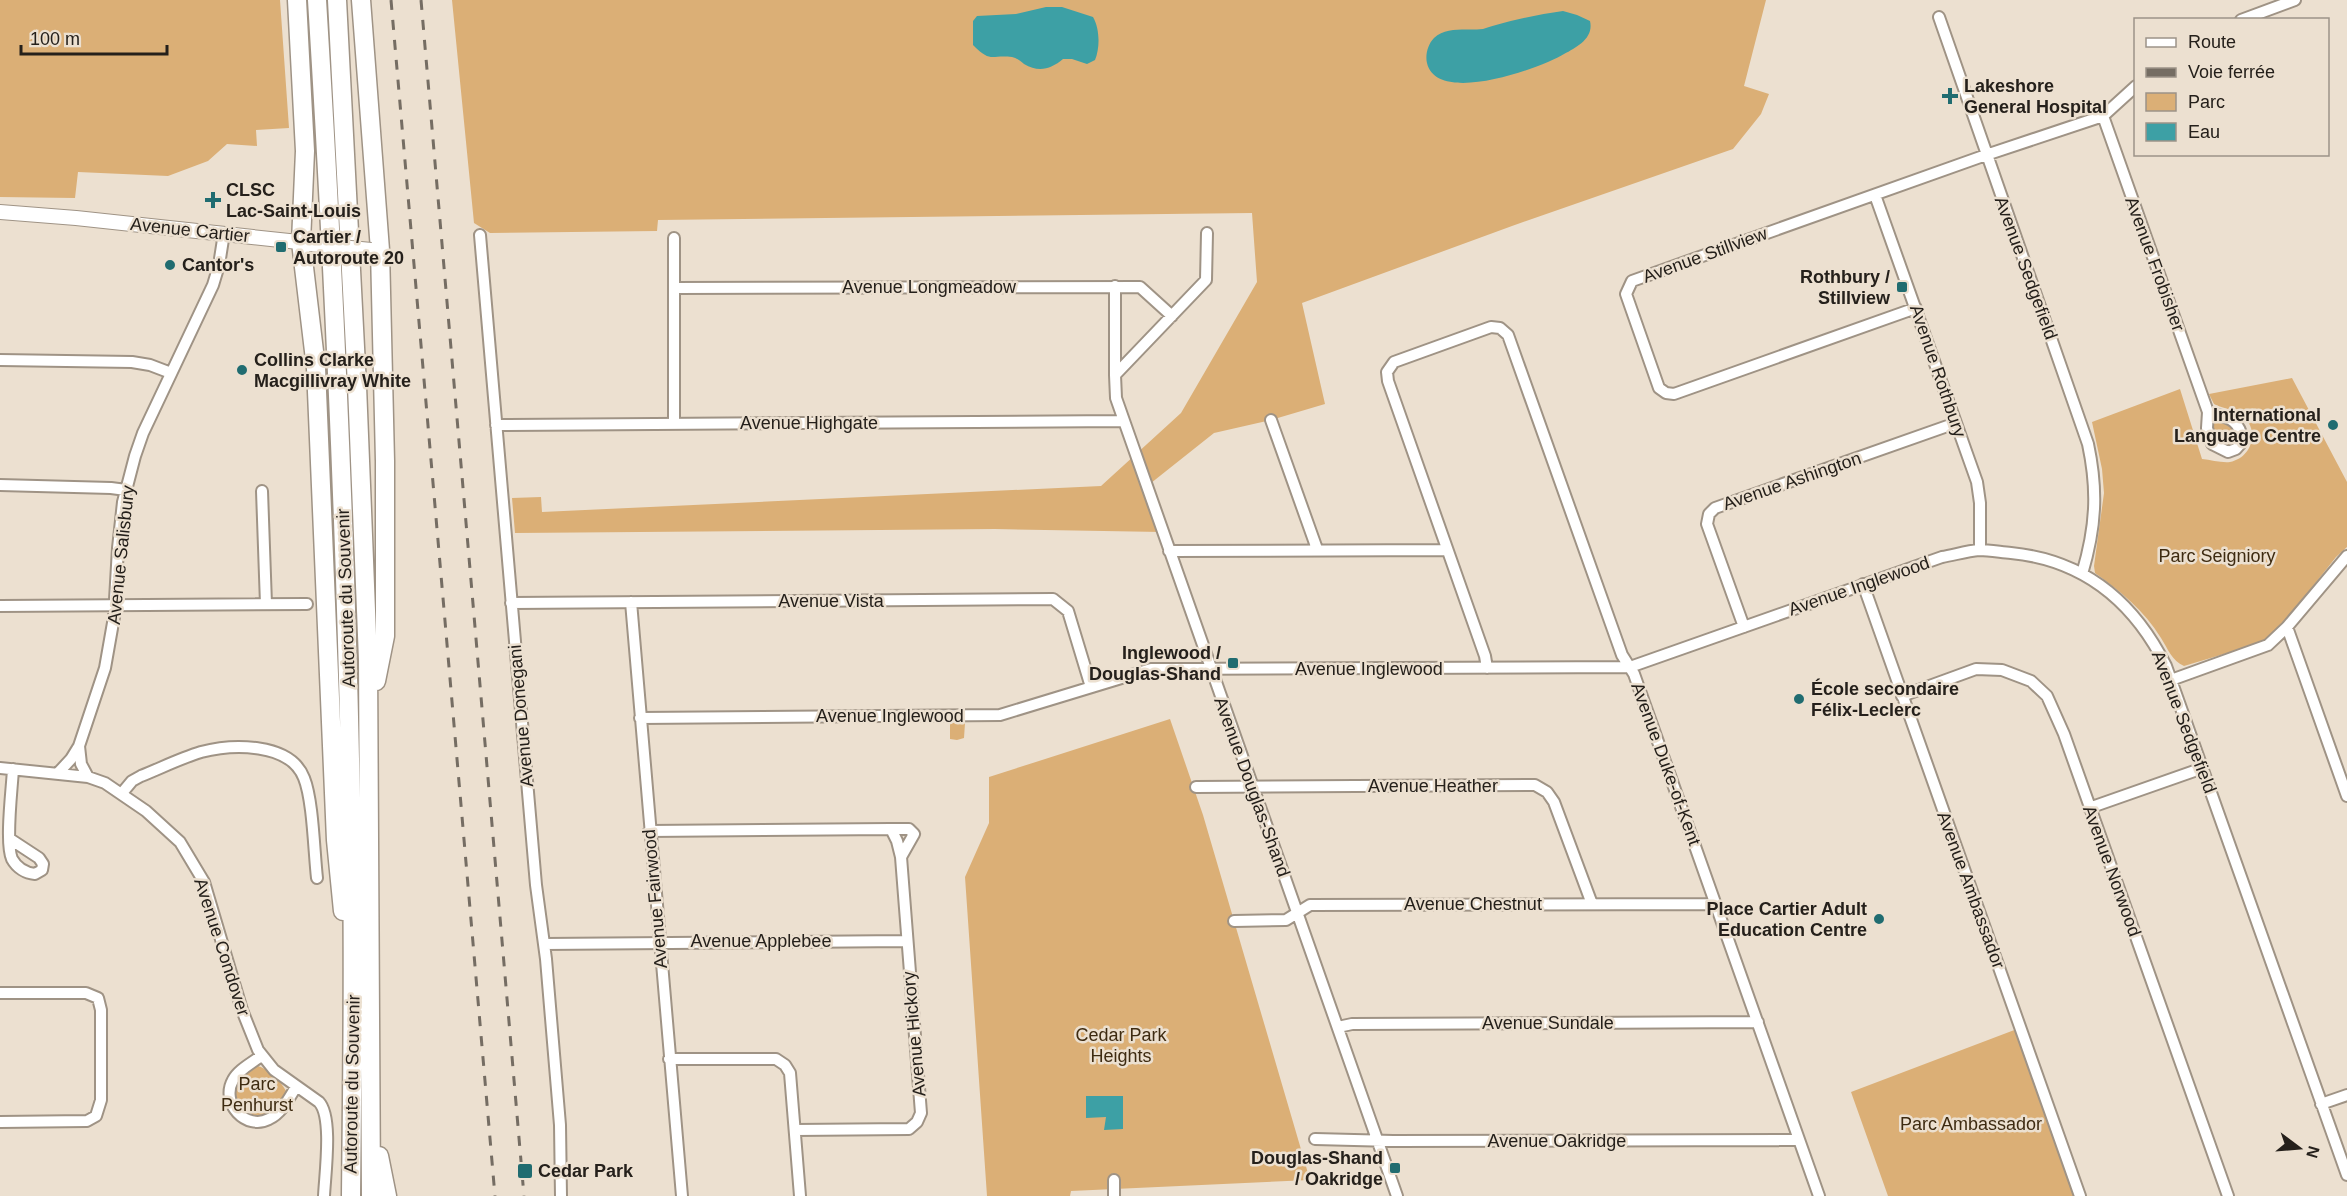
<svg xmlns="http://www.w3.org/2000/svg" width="2347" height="1196" font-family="Helvetica,sans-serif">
<rect width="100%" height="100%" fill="#ece0d0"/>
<!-- green -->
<path fill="#dbaf76" d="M0,0H280L289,128L256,130L257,146L227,144L208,161L168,176L78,172L75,198L0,197Z
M452,0H1766L1744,86L1769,94L1761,114L1733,149L1512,226L1302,303L1325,404L1271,420L1214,433L1146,487L1162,532L995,529L515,533L512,498L541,497L542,512L1101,486L1181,413L1257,282L1252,213L658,220L657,231L490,233L474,223Z
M2292,378L2347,482V547L2336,557L2287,619L2264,642L2184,666C2172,661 2168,649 2161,638C2144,610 2121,592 2095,573L2094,566L2104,493L2102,469L2092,422L2180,389L2202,459C2211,460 2222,463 2230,462C2251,458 2260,432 2244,417C2236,409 2223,409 2214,404L2209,394Z
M2215,420L2234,428L2237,434L2236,443L2228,448L2219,444L2213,426Z
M1170,719L1203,815L1310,1180L1071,1191L1070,1196H987L965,877L989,823V777Z
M950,723H965L964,738L957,740L950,739Z
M2017,1029L2079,1196H1888L1851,1092Z
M258,1066C268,1069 281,1081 286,1091C284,1097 281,1102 277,1107C247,1141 209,1083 258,1066Z"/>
<!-- water -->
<path fill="#3da0a5" d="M1046,7H1062L1093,17C1100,29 1100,48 1095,60L1087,64L1072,59H1063C1051,69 1039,73 1024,64C1020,61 1017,58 1012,57C991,54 992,64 973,45V21L977,16L1016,14Z
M1563,11L1577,15L1590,21C1594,38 1577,47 1564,54C1541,68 1437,106 1427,63C1425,55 1428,44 1434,38C1447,26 1467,31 1483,29C1487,28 1491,26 1496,25C1517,19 1541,14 1563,11Z
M1086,1096H1123V1129L1104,1130L1106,1117L1086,1118Z"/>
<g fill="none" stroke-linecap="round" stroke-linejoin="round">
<defs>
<path id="street" d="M1939,17L2088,444C2098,491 2096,527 2082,574
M2241,20L2295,0
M2103,116L2208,412L2207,428L2212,444L2228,452L2236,449L2243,441C2239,418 2228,418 2208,412
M1875,195L1977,482L1980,503V550
M1207,233L1206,280L1115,375L1116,398L1397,1196
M480,235L536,885L546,959L560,1125L561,1196
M1115,286V375
M675,288L1140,287L1172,316
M1916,308L1674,394L1666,393L1659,388L1626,294L1632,281L1986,155L2103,116L2136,86
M0,360L132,362L150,365L171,373
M1271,420L1317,549
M674,424V238
M496,425L1123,421
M0,485L111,488L126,490
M262,491L266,604
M1169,551L1447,550
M1863,584L2080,1196
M631,602L682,1196
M511,603L1053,599L1068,611L1091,687
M0,606L307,604
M1744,627L1707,524L1709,514L1715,508L1956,423
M2287,627L2347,796
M1487,668L1485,656L1388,381L1387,372L1394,362L1491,327L1500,328L1508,335L1622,655L1634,674L1819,1196
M2171,680L2268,645L2287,627L2347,556
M1902,696L1976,669L2002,670L2031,681L2047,696L2064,734L2228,1196
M640,718L1000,715L1151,669L1630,667L1942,557C1954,555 1967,551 1979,550C1989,550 2000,552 2011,553C2084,560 2134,602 2166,666L2347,1175
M79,746L81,764L88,777
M0,768L88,777L105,783L146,811L180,842L204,882L242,1010L258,1050L274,1070L319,1102C333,1117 325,1174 324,1196
M58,773L71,759L79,746L105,668L114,617L118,548L123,502L135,456L143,433L213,285L219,265L224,233
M1196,787L1535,785L1547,792L1554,802L1592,904
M122,793L132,781L141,776C161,768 181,758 201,752C232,744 290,742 304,778C313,800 314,852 317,878
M2089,808L2203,768
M891,829L897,841L901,857
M649,831L891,829H909L914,834L901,857L921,1113L917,1122L909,1129L795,1130
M10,839L39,858L43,864L42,870L35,874C26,873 17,868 12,859C5,843 12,789 13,769
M1234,921L1286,920L1310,905L1716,904
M544,944L906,941
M0,993H86L98,998L101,1010V1100L96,1116L87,1121L0,1122
M1338,1027L1352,1024L1758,1022
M261,1056C252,1063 238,1070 233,1080C220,1103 246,1131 269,1119C282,1113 289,1098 296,1087
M669,1059H776L785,1065L790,1073L800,1196
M2321,1104L2347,1095
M1315,1139L1393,1141L1799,1140
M1114,1180V1196"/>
<path id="secondary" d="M0,212L76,218L308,243"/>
<path id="highway" d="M297,0L305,151L301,242L316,368L336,840L343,911
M317,0C335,290 348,581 352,871C354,980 352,1088 351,1196
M337,0L357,386L368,660L371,1196
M361,0L380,250L385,461V636L376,681
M379,1156L387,1196"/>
</defs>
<!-- street casing -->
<use href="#street" stroke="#9f9385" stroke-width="14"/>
<!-- secondary casing -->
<use href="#secondary" stroke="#9f9385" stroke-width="16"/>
<!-- highway casing -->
<use href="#highway" stroke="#9f9385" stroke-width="21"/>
<!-- street -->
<use href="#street" stroke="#fff" stroke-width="10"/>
<!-- secondary -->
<use href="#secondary" stroke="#fff" stroke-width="14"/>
<!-- highway -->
<use href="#highway" stroke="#fff" stroke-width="18"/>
<!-- rail -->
<path stroke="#756d63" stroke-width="3" stroke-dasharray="10 10" stroke-linecap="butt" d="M391,0L495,1196
M421,0L524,1196"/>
<defs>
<path id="secondary-bridge" d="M310,244L371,250"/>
</defs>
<!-- secondary-bridge casing -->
<use href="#secondary-bridge" stroke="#9f9385" stroke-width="16" stroke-linecap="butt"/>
<!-- secondary-bridge -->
<use href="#secondary-bridge" stroke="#fff" stroke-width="14"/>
</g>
<!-- markers -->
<g fill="#206c70" stroke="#ece0d0" stroke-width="2">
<path d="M1947 87h6v6h6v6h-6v6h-6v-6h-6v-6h6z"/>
<path d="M210 191h6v6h6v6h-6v6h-6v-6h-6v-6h6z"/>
<rect x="275" y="241" width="12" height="12" rx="3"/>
<circle cx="170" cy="265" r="6"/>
<rect x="1896" y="281" width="12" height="12" rx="3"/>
<circle cx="242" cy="370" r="6"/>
<circle cx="2333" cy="425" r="6"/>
<rect x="1227" y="657" width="12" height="12" rx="3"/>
<circle cx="1799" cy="699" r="6"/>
<circle cx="1879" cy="919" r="6"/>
<rect x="1389" y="1162" width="12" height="12" rx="3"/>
<rect x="517" y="1163" width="16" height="16" rx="3"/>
</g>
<g text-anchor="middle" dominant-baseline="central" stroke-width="5" stroke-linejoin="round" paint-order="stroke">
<!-- poi labels -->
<g font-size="18" font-weight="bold" fill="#25201b" stroke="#ece0d0" text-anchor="start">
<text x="1964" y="86">Lakeshore<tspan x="1964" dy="21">General Hospital</tspan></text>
<text x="226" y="190">CLSC<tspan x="226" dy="21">Lac-Saint-Louis</tspan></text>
<text x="293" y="237">Cartier /<tspan x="293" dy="21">Autoroute 20</tspan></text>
<text x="182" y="265">Cantor's</text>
<text x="1890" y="277" text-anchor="end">Rothbury /<tspan x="1890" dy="21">Stillview</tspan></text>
<text x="254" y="360">Collins Clarke<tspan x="254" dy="21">Macgillivray White</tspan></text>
<text x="2321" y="415" text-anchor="end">International<tspan x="2321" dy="21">Language Centre</tspan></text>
<text x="1221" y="653" text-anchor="end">Inglewood /<tspan x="1221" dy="21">Douglas-Shand</tspan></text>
<text x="1811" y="689">École secondaire<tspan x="1811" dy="21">Félix-Leclerc</tspan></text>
<text x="1867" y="909" text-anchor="end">Place Cartier Adult<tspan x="1867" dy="21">Education Centre</tspan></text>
<text x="1383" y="1158" text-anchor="end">Douglas-Shand<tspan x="1383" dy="21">/ Oakridge</tspan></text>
<text x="538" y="1171">Cedar Park</text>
</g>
<!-- street labels -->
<g font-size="18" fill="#25201b" stroke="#ece0d0">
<text transform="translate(190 230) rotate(6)">Avenue Cartier</text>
<text transform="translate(1705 255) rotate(-20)">Avenue Stillview</text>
<text transform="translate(2155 264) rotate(70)">Avenue Frobisher</text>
<text transform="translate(2026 268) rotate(70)">Avenue Sedgefield</text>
<text x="929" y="287">Avenue Longmeadow</text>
<text transform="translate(1938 371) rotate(71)">Avenue Rothbury</text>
<text x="809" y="423">Avenue Highgate</text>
<text transform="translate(1792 481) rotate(-19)">Avenue Ashington</text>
<text transform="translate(121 555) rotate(-84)">Avenue Salisbury</text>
<text transform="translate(1859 586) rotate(-19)">Avenue Inglewood</text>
<text transform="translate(346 598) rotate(-92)">Autoroute du Souvenir</text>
<text x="831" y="601">Avenue Vista</text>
<text x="1369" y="669">Avenue Inglewood</text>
<text transform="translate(521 716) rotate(-95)">Avenue Donegani</text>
<text x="890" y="716">Avenue Inglewood</text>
<text transform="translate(2184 722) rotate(69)">Avenue Sedgefield</text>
<text transform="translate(1666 764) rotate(70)">Avenue Duke-of-Kent</text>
<text x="1433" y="786">Avenue Heather</text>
<text transform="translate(1252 787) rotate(70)">Avenue Douglas-Shand</text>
<text transform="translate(2112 871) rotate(70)">Avenue Norwood</text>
<text transform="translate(1971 890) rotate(70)">Avenue Ambassador</text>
<text transform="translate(655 899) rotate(-95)">Avenue Fairwood</text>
<text x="1473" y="904">Avenue Chestnut</text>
<text x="761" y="941">Avenue Applebee</text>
<text transform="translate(222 947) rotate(72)">Avenue Condover</text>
<text x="1548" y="1023">Avenue Sundale</text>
<text transform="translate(914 1034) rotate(-95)">Avenue Hickory</text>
<text transform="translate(352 1084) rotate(-89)">Autoroute du Souvenir</text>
<text x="1557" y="1141">Avenue Oakridge</text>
</g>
<!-- park labels -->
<g font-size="18" fill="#3e2b11" stroke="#ece0d0">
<text x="2217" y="556">Parc Seigniory</text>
<text x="1121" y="1035">Cedar Park<tspan x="1121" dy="21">Heights</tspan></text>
<text x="257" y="1084">Parc<tspan x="257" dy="21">Penhurst</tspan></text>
<text x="1971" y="1124">Parc Ambassador</text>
</g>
</g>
<!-- legend -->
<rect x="2134" y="18" width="195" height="138" fill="#ece0d0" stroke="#9c9388" stroke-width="1.5"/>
<rect x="2146" y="38" width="30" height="9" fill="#ffffff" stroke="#9c9388" stroke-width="1.5"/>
<text x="2188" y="48" font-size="18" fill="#25201b">Route</text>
<rect x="2146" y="68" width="30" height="9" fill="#756d63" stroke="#9c9388" stroke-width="1.5"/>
<text x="2188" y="78" font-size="18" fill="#25201b">Voie ferrée</text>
<rect x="2146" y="93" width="30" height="18" fill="#dbaf76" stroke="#9c9388" stroke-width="1.5"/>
<text x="2188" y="108" font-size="18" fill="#25201b">Parc</text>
<rect x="2146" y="123" width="30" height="18" fill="#3da0a5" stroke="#9c9388" stroke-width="1.5"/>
<text x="2188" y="138" font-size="18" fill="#25201b">Eau</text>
<!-- north arrow -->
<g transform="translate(2299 1148) rotate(106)" stroke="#ece0d0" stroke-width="4.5" paint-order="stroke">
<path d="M0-4.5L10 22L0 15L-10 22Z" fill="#25201b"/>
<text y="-9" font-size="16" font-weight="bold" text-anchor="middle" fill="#25201b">N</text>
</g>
<!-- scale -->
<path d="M21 45v9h146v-9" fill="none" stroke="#25201b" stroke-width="3"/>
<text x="30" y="45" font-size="18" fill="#25201b" stroke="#ece0d0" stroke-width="4.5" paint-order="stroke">100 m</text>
</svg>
